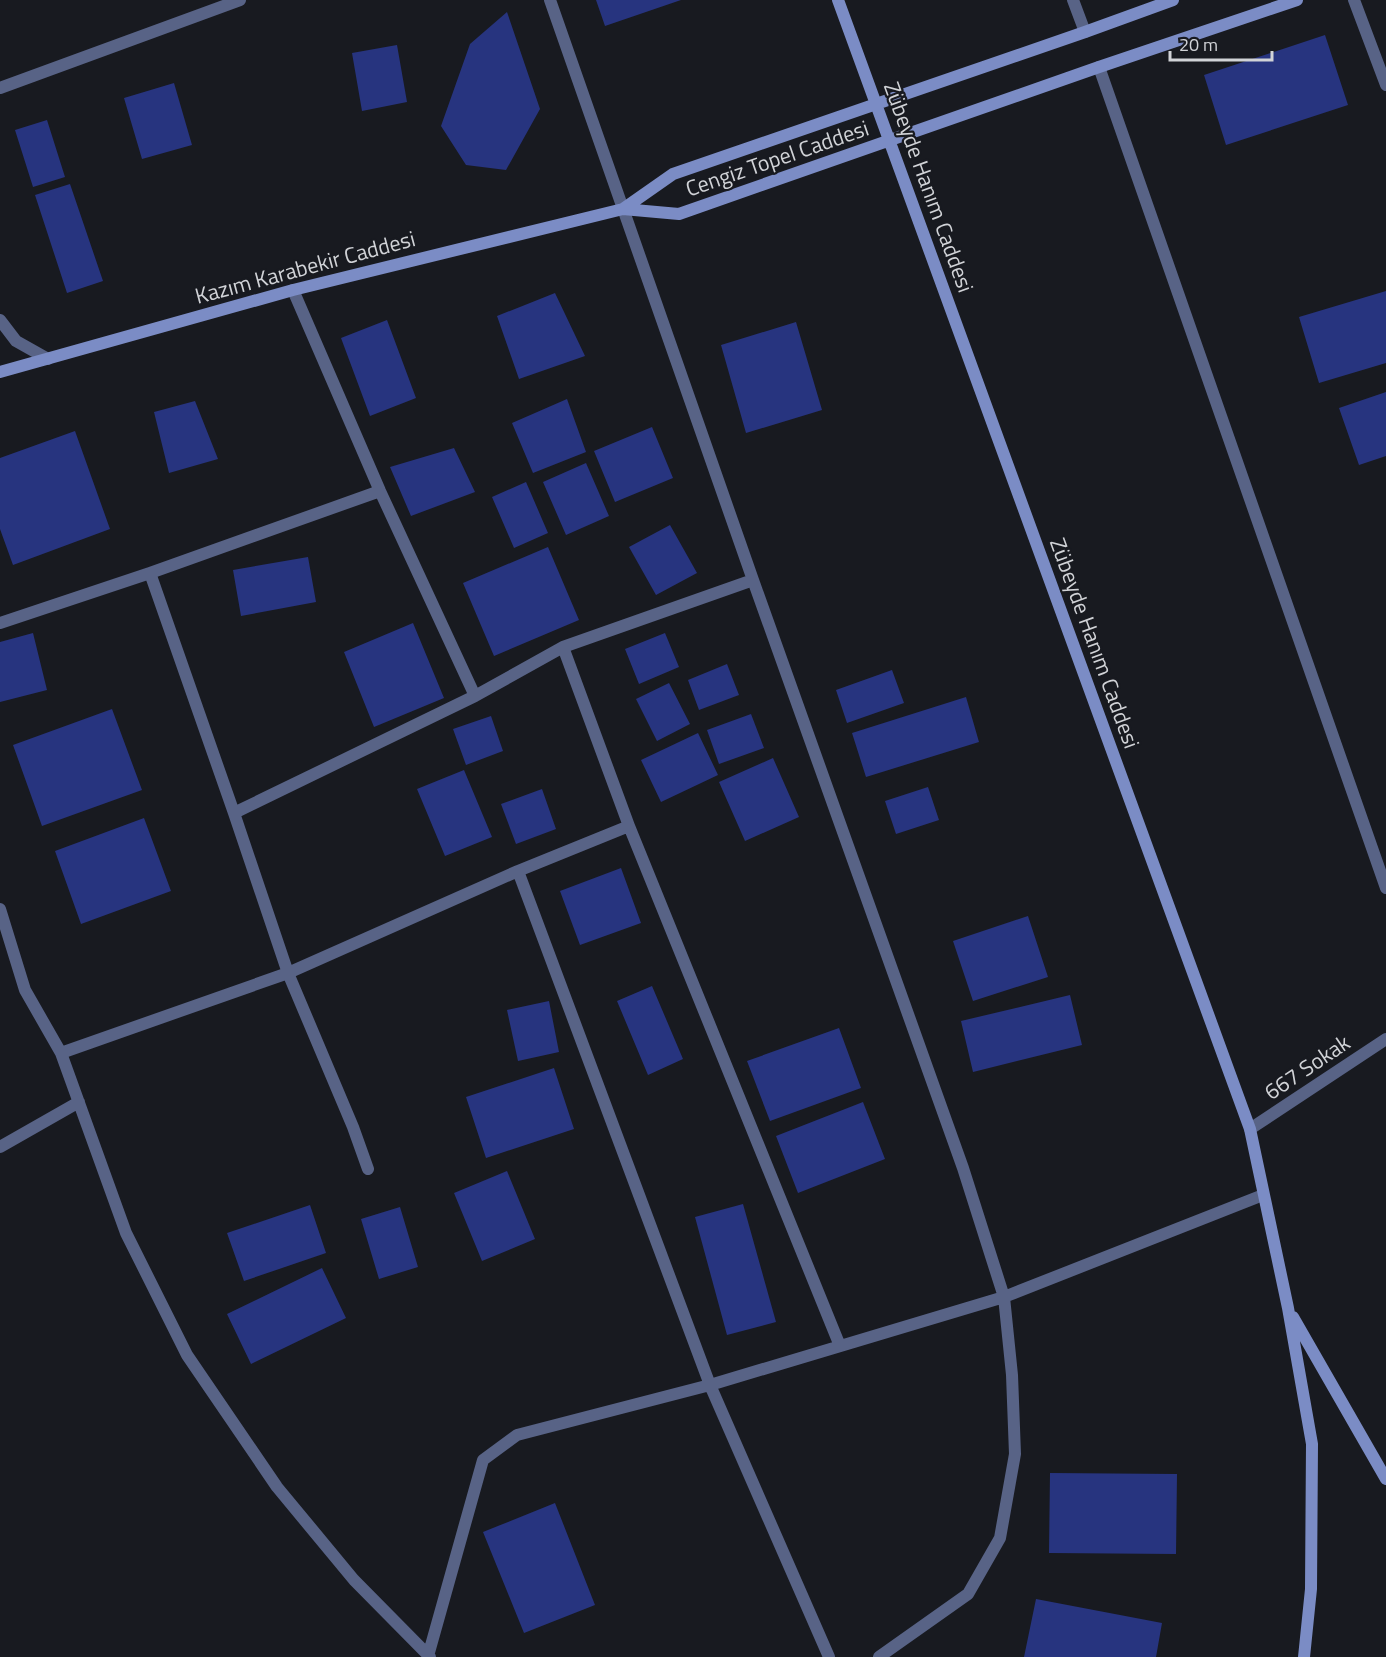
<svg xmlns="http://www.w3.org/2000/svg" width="1386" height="1657" font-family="'Titillium Web',sans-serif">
<rect width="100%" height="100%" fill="#181a20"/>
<!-- building -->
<path fill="#27347f" d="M596,0H681L605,26Z
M507,12L540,109L506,170L466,165L441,126L470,44Z
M1325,35L1348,105L1226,145L1204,75Z
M397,45L407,102L362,111L352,53Z
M174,83L192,145L142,159L124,98Z
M47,120L65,177L33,187L15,130Z
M70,184L103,281L67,293L35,195Z
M1386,291V363L1319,383L1299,317Z
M555,293L585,356L519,379L497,316Z
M387,320L416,398L370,416L341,338Z
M796,322L822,410L746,433L721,345Z
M1386,392V456L1359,465L1339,408Z
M567,399L586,452L533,473L512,423Z
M195,401L218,459L169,473L154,412Z
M652,427L673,478L615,502L594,451Z
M75,431L110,529L13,565L0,529V458Z
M454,448L475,492L411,516L390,467Z
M586,463L609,516L566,535L543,482Z
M526,482L548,533L514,548L492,497Z
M670,525L697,573L656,595L629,547Z
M548,547L579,620L494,656L463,583Z
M308,557L316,602L241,616L233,570Z
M413,623L444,698L374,727L344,652Z
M33,633L47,690L0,702V642Z
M665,633L679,667L639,684L625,649Z
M727,664L739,695L699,710L688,680Z
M892,670L904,703L847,723L836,690Z
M669,683L690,724L657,741L636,699Z
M966,697L979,742L866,777L852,733Z
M112,709L142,790L42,826L13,745Z
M751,714L764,748L719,764L707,730Z
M491,716L503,751L466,765L453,729Z
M698,733L718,775L661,802L641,760Z
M773,758L799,817L745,841L719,782Z
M464,770L492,837L445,856L417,789Z
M928,787L939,820L896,834L885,801Z
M542,789L556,829L516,844L501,804Z
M144,818L171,891L81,924L55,851Z
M621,868L641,923L580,945L560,891Z
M1028,916L1048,977L973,1001L953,941Z
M652,986L683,1059L648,1075L617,1001Z
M1070,995L1082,1045L973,1072L961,1021Z
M549,1001L559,1052L518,1061L507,1010Z
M839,1028L861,1088L770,1121L747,1061Z
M554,1068L574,1129L486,1158L466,1097Z
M863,1102L885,1159L798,1193L776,1136Z
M507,1171L535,1239L482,1261L454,1193Z
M743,1204L776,1322L727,1335L695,1217Z
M310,1205L326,1253L244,1281L227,1233Z
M400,1207L418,1267L379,1279L361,1219Z
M322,1268L346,1318L251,1364L227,1314Z
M1050,1473L1177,1474L1176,1554L1049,1553Z
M555,1503L595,1605L524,1633L483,1532Z
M1036,1599L1162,1623L1156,1657H1024Z"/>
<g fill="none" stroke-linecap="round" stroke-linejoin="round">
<!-- street -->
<path stroke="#586386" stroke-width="12" d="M550,0L753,580L963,1168L1004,1297L1012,1375L1015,1454L1000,1538L968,1594L879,1657
M1073,0L1085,32
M1354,0L1386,85
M1099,67L1386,888
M0,88L240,0
M293,290L380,491L475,696L563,647L753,580
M0,320L16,341L48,359
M150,573L234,813L288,973L353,1127L368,1169
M0,623L150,573L380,491
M563,647L629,826L840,1346
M234,813L475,696
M518,871L710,1385L829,1657
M0,909L25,990L61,1053L126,1233L187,1355L277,1487L354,1580L430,1657
M61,1053L288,973L518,871L629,826
M1250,1129L1386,1039
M0,1147L79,1102
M428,1656L483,1460L517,1435L710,1385L1004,1297L1263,1195"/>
<!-- secondary -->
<path stroke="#7b8cc5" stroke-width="12" d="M838,0L1250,1129L1288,1308L1312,1444L1311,1589L1304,1657
M1173,0L1085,32L673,174L623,209L679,214L1099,67L1297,0
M0,372L293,290L623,209
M1293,1317L1386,1479"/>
</g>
<g text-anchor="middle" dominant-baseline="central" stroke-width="4.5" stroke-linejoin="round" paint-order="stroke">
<!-- street labels -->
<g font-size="22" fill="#d1d3d7" stroke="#181a20">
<text transform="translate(777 158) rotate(-19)">Cengiz Topel Caddesi</text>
<text transform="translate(929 187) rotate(70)">Zübeyde Hanım Caddesi</text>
<text transform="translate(305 267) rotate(-15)">Kazım Karabekir Caddesi</text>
<text transform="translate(1095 643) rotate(70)">Zübeyde Hanım Caddesi</text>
<text transform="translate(1307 1067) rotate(-34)">667 Sokak</text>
</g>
</g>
<!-- scale -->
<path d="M1170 51v9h102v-9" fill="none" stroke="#d1d3d7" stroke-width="3"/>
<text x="1179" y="51" font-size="18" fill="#d1d3d7" stroke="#181a20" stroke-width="4.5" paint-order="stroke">20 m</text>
</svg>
